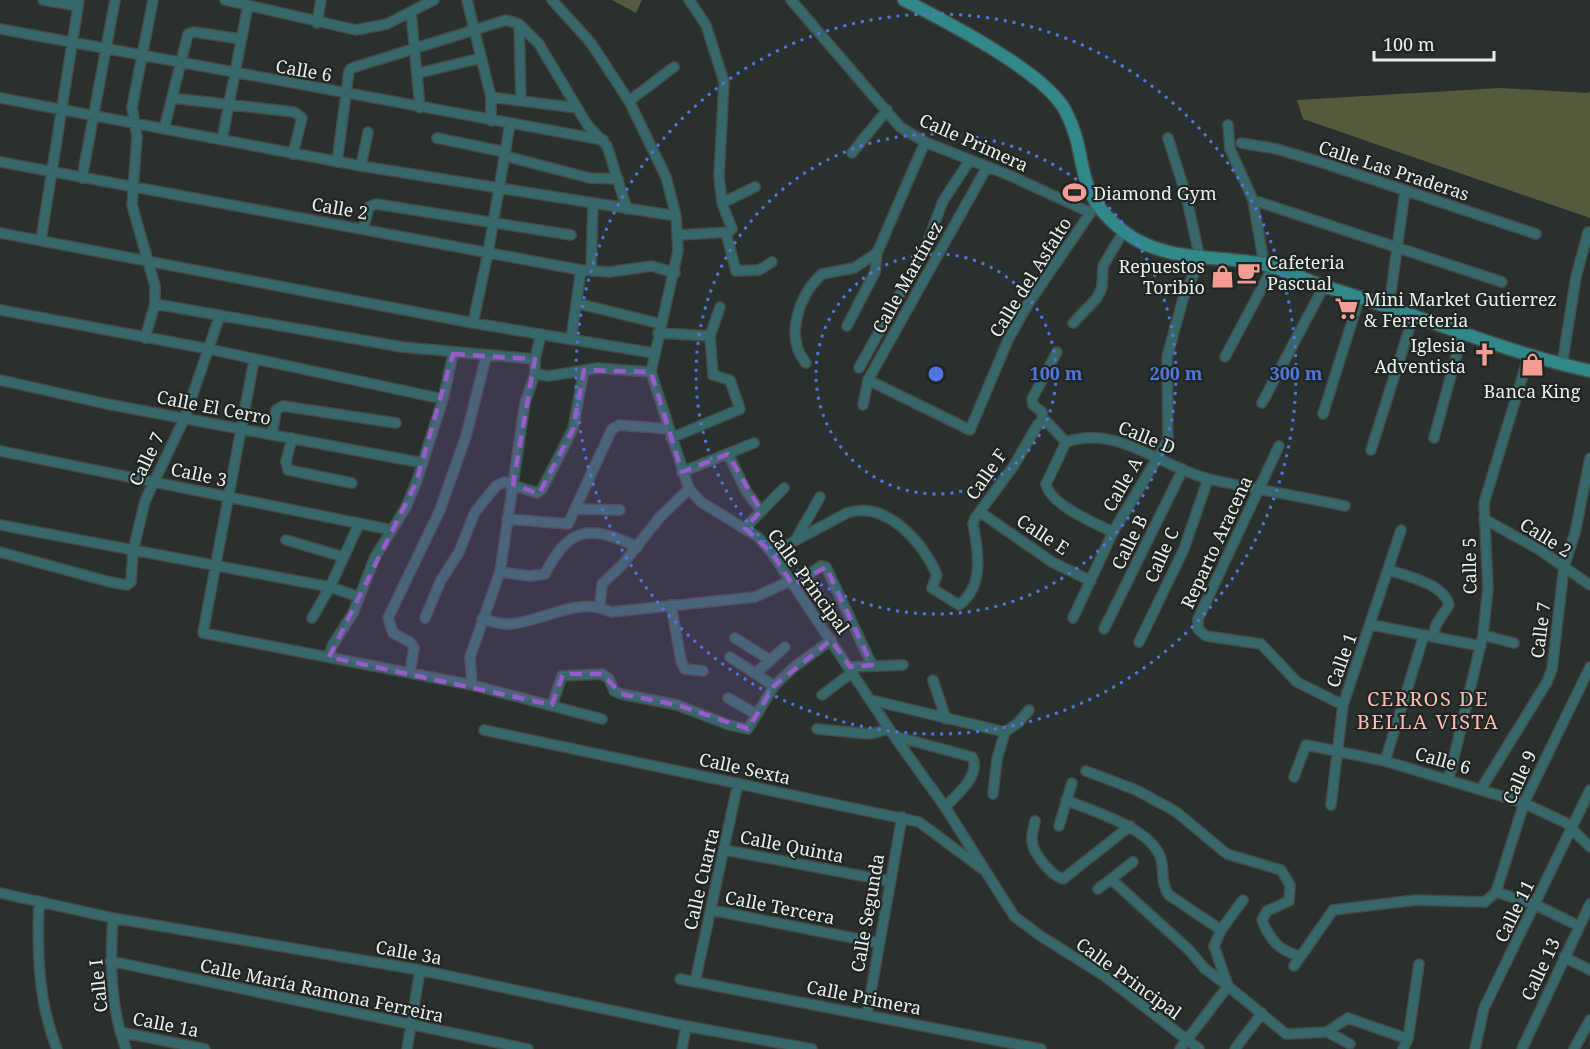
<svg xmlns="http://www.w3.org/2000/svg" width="1590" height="1049" font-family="'Noto Serif',serif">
<rect width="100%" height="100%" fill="#29302d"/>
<!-- green -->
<path fill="#57593c" d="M612,0H642L636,13Z
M1500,88L1588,93L1590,91V218L1303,119L1297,100Z"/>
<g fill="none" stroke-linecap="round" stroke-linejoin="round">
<defs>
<path id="street" d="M43,0L78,6
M225,0L356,30L387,24L434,0
M467,0L491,97V121
M552,0L591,43L629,101L666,177L676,216L678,251L651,372L689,489L701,502L758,537L772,553L894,736L945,807L1014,916L1039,935L1106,977L1199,1049
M791,0L900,127L925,142L1011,176L1089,212
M411,12L420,108
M317,23L321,0
M519,24L521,101
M0,29L603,140
M419,73L481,58
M491,97L577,108
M0,98L361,166L676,216
M172,98L294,112L302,118L293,154
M629,101L674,67
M1228,125L1230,149L1253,200L1264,264
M164,129L188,34L194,32L241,39
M437,138L500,151L505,156L590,178L618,179
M222,140L248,5
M1241,143L1277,149L1320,162L1536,234
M852,153L887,110
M0,162L581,270L609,272L652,266L675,273
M337,162L349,71L352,68L506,20L519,24L539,44L588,126L607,146L627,209
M361,166L368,132
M82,178L115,0
M1253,200L1502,282
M722,203L755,187
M363,229L369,207L376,204L571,235
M0,233L473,323L653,353
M726,233L736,271L759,270L772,262
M678,235L729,232L732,229L722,203L719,176L724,82L706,25L689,0
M41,240L79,0
M591,271L593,205
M576,303L661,324
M155,304L402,347L535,359
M1389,306L1405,191
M0,310L209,349L443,399
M473,323L488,253L510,124
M1073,323L1097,298L1102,287L1103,266L1124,231
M847,326L875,272L877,253
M658,333L710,336
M145,338L155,304V286L132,205L137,137L132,107L153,0
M571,339L581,270
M1225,357L1273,267
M254,360L203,633L472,685L602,719
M806,363C784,337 799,295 822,274L854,268L877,253L925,142
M1562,365L1576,277L1588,232
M859,368L925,249L943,201L970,160
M535,374L549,376L598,368L651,372
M0,380L107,404L423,463
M868,380L970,430L1008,340L1028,304L1093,209
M1262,403L1324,286
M863,405L868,380L987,167
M1323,414L1360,296
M1042,422V412L1033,405L1032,399L1057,352
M272,435L276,410L283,406L396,423
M292,438L286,462L288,470L352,483
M671,438L740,409L730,380L713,375L710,336L720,307
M1434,438L1463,331
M1279,446L1198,619V629L1206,636L1261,644L1297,682L1343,705
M1371,450L1414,314
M0,451L392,530
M728,454L746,491L761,511
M682,472L754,443
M575,509L620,510
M980,512L1052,562L1091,581
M507,519L568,524L612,429L619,425L668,429
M1484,519L1540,550L1590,585
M0,525L330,587L359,597
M745,528L784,488
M1113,532C1095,523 1050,505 1046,484L1066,442C1118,424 1160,467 1209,479C1253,489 1300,496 1345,506
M796,539L820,497
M286,540L344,557
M0,552L110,582L127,585L131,582L133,551L145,501L185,417L220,315
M772,553L847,513C887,500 923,543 937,575L932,588L959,605C985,586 978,550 973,524L975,518L1013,467L1038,424L1046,421L1066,442
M1389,570C1407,576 1444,584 1449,605L1436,625L1433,637
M500,572L530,576L545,574C569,525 592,525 637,547
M793,585L821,566L826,567L872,665
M671,605L681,661L685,669L703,671
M600,606L602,584L622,565L660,517L689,489
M312,618L330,587L359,524
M425,618L441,580L459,552L475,512L496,486L504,482L537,493L542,489L573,429L584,370
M1073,618L1113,532L1168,440L1167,357L1183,299L1200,259L1186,195L1168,138
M482,619C491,621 501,625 510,624C543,622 578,595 611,612L755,597L790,581
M1372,625L1481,646
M1104,629L1183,469
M1483,635L1514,643
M735,638L770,660
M1139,642L1184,549L1208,479
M329,657L332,646L353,613L375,557L406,507L416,483L443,399L453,354
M730,657L774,686
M850,667L903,665
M410,672L414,648L410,642L393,633L388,618L440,510L466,436L486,357
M756,673L785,647
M933,680L946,719
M472,685L470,657L500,572L525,403L535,374V359L541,334
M822,695L853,672
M728,698L756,714
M871,700L1005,732L1018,723L1029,710
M552,705L562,676L602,674L609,679L614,691L621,694L677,705L729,725L748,729L774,686L793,668L831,640
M817,729L870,734L889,729
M484,730L919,822L981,868
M894,736L972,757C982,774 956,796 945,807
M1385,761L1424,635
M1086,771L1136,790L1175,811L1227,854L1281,870L1290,885L1289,901L1267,911L1262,920C1270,940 1279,951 1300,956
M1294,777L1306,745L1385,761L1524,803L1566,823L1590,847
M1449,778L1483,635L1488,588L1484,503L1529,355
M1481,789L1547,682L1552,669L1564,567L1575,533L1590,458
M993,794L997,759L1005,732
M1066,800C1092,811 1148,827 1160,856C1165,869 1160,883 1169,895L1221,930
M1331,805L1343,705L1401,530
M1035,821C1034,827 1031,834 1032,841C1033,854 1051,875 1063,879L1130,826
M1059,826L1072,783
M725,850L889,881
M1111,879L1189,950L1204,968L1228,986L1180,1049
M1098,889L1133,862
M1496,892L1536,905L1579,926
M0,893L113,918L420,970L686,1026L812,1049
M1243,900L1221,930L1214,946L1228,986L1286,1034L1327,1032L1348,1018L1408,1039
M39,901C37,951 38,1002 57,1049
M711,910L879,943
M113,918C110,962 110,1008 126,1049
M1564,957L1590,970
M110,961L528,1049
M1294,966L1333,910L1416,900L1485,902L1496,892L1524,803L1590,667
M680,979L1041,1049
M695,982L738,783
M867,1014L902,817
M120,1032L205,1049
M1327,1032L1350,1044
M407,1049L420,970
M682,1049L686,1026
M1235,1049L1262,1013
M1403,1049L1408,1039L1419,964
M1475,1049L1484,1008L1590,790
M1522,1049L1590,904
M1574,1049L1590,1020"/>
<path id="secondary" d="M904,0C945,21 1047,73 1066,112C1091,161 1070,189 1123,231C1163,262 1212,255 1258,263C1282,267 1304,280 1326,287C1414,313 1500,351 1590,371"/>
</defs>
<!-- street casing -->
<use href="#street" stroke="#444b48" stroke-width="12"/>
<!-- secondary casing -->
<use href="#secondary" stroke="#444b48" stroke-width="15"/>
<!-- street -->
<use href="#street" stroke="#366869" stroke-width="9"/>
<!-- secondary -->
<use href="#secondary" stroke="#318889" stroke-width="12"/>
</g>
<!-- marked area -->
<path fill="#975cca" fill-opacity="0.2" stroke="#975cca" stroke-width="4.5" stroke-dasharray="12 8" stroke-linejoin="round" d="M453,354L535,359L513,484L539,494L573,429L584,370L651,372L682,472L728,454L761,511L745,528L772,553L793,585L826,567L872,665L850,667L831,640L774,686L748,729L677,705L621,694L602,674H563L552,705L329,657L416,483Z"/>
<!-- distance rings -->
<g fill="none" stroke="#5076dd" stroke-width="3" stroke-dasharray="3 6">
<circle cx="936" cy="374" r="120"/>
<circle cx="936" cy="374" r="240"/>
<circle cx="936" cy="374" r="360"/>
</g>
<!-- icons -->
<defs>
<symbol id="stadium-bare" viewBox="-9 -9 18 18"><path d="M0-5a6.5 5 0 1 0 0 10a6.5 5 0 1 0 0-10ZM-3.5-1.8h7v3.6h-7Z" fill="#f59c93" stroke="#1f2623" stroke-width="2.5" paint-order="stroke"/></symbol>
<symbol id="cafe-bare" viewBox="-9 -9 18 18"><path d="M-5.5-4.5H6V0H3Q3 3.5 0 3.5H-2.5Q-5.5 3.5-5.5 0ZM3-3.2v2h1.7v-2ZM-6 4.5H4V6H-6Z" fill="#f59c93" stroke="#1f2623" stroke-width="2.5" paint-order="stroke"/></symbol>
<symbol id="shop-bare" viewBox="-9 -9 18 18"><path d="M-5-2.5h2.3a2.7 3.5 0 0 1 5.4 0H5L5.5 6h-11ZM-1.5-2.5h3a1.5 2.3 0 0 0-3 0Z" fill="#f59c93" stroke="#1f2623" stroke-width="2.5" paint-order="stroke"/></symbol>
<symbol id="supermarket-bare" viewBox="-9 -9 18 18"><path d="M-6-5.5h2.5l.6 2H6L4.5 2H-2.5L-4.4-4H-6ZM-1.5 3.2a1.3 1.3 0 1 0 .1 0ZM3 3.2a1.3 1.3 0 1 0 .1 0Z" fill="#f59c93" stroke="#1f2623" stroke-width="2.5" paint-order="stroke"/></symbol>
<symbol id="church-bare" viewBox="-9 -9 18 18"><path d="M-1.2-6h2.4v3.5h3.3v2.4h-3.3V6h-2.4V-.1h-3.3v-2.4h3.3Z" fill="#f59c93" stroke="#1f2623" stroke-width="2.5" paint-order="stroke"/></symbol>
</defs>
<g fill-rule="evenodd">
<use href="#stadium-bare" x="1058" y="176" width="33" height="33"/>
<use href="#cafe-bare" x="1232" y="256" width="33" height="33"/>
<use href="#shop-bare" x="1206" y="260" width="33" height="33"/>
<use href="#supermarket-bare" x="1330" y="292" width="33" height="33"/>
<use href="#church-bare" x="1468" y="338" width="33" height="33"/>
<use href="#shop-bare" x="1516" y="348" width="33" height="33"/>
</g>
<g text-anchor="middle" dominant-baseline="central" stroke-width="4.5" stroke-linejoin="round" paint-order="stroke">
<!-- street labels -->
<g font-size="18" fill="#eaeeed" stroke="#1f2623">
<text transform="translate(304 70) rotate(10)">Calle 6</text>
<text transform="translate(974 142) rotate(24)">Calle Primera</text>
<text transform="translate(1394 170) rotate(18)">Calle Las Praderas</text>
<text transform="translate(340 208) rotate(10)">Calle 2</text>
<text transform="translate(907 277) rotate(-61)">Calle Martínez</text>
<text transform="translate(1030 277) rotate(-58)">Calle del Asfalto</text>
<text transform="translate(214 407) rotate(11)">Calle El Cerro</text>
<text transform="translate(1147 437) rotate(22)">Calle D</text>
<text transform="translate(146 459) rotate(-64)">Calle 7</text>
<text transform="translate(199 474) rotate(12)">Calle 3</text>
<text transform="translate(986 474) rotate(-55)">Calle F</text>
<text transform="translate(1122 484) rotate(-60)">Calle A</text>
<text transform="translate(1043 534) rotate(33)">Calle E</text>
<text transform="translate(1546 537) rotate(32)">Calle 2</text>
<text transform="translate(1129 542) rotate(-64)">Calle B</text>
<text transform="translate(1216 542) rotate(-65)">Reparto Aracena</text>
<text transform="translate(1161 555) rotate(-66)">Calle C</text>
<text transform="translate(1469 566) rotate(-91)">Calle 5</text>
<text transform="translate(809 581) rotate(54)">Calle Principal</text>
<text transform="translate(1540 630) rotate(-83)">Calle 7</text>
<text transform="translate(1341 660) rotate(-70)">Calle 1</text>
<text transform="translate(1443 760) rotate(16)">Calle 6</text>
<text transform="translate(745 768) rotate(12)">Calle Sexta</text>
<text transform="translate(1519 777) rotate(-66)">Calle 9</text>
<text transform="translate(792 846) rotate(11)">Calle Quinta</text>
<text transform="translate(701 879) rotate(-77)">Calle Cuarta</text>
<text transform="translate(780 907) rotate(11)">Calle Tercera</text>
<text transform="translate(1514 911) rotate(-64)">Calle 11</text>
<text transform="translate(867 913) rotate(-80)">Calle Segunda</text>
<text transform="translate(409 952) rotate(10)">Calle 3a</text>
<text transform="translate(1540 969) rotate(-65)">Calle 13</text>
<text transform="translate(1129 978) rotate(36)">Calle Principal</text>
<text transform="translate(98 986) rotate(-96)">Calle I</text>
<text transform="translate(322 990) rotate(12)">Calle María Ramona Ferreira</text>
<text transform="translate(864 997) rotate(11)">Calle Primera</text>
<text transform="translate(166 1024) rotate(11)">Calle 1a</text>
</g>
<!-- poi labels -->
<g font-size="18" fill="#eaeeed" stroke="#1f2623" text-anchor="start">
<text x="1093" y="193">Diamond Gym</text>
<text x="1267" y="262">Cafeteria<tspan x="1267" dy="21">Pascual</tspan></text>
<text x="1205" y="266" text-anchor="end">Repuestos<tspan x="1205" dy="21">Toribio</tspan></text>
<text x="1364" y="299">Mini Market Gutierrez<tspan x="1364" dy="21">&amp; Ferreteria</tspan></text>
<text x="1466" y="345" text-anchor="end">Iglesia<tspan x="1466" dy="21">Adventista</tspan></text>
<text x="1532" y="391" text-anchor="middle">Banca King</text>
</g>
<!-- neighbourhood labels -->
<g font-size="20" letter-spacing="1.5" fill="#ffbbb3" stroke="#1f2623">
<text x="1428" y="698">CERROS DE<tspan x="1428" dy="23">BELLA VISTA</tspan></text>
</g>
</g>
<circle cx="936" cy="374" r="9" fill="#5076dd" stroke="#1f2623" stroke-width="3"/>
<g font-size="18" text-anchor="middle" font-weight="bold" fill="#5076dd" stroke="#1f2623" stroke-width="4.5" stroke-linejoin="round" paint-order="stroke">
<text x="1056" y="380">100 m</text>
<text x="1176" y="380">200 m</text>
<text x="1296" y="380">300 m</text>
</g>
<!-- scale -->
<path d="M1374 51v9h120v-9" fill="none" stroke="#eaeeed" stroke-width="3"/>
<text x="1383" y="51" font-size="18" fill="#eaeeed" stroke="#1f2623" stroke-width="4.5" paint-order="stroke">100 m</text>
</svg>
